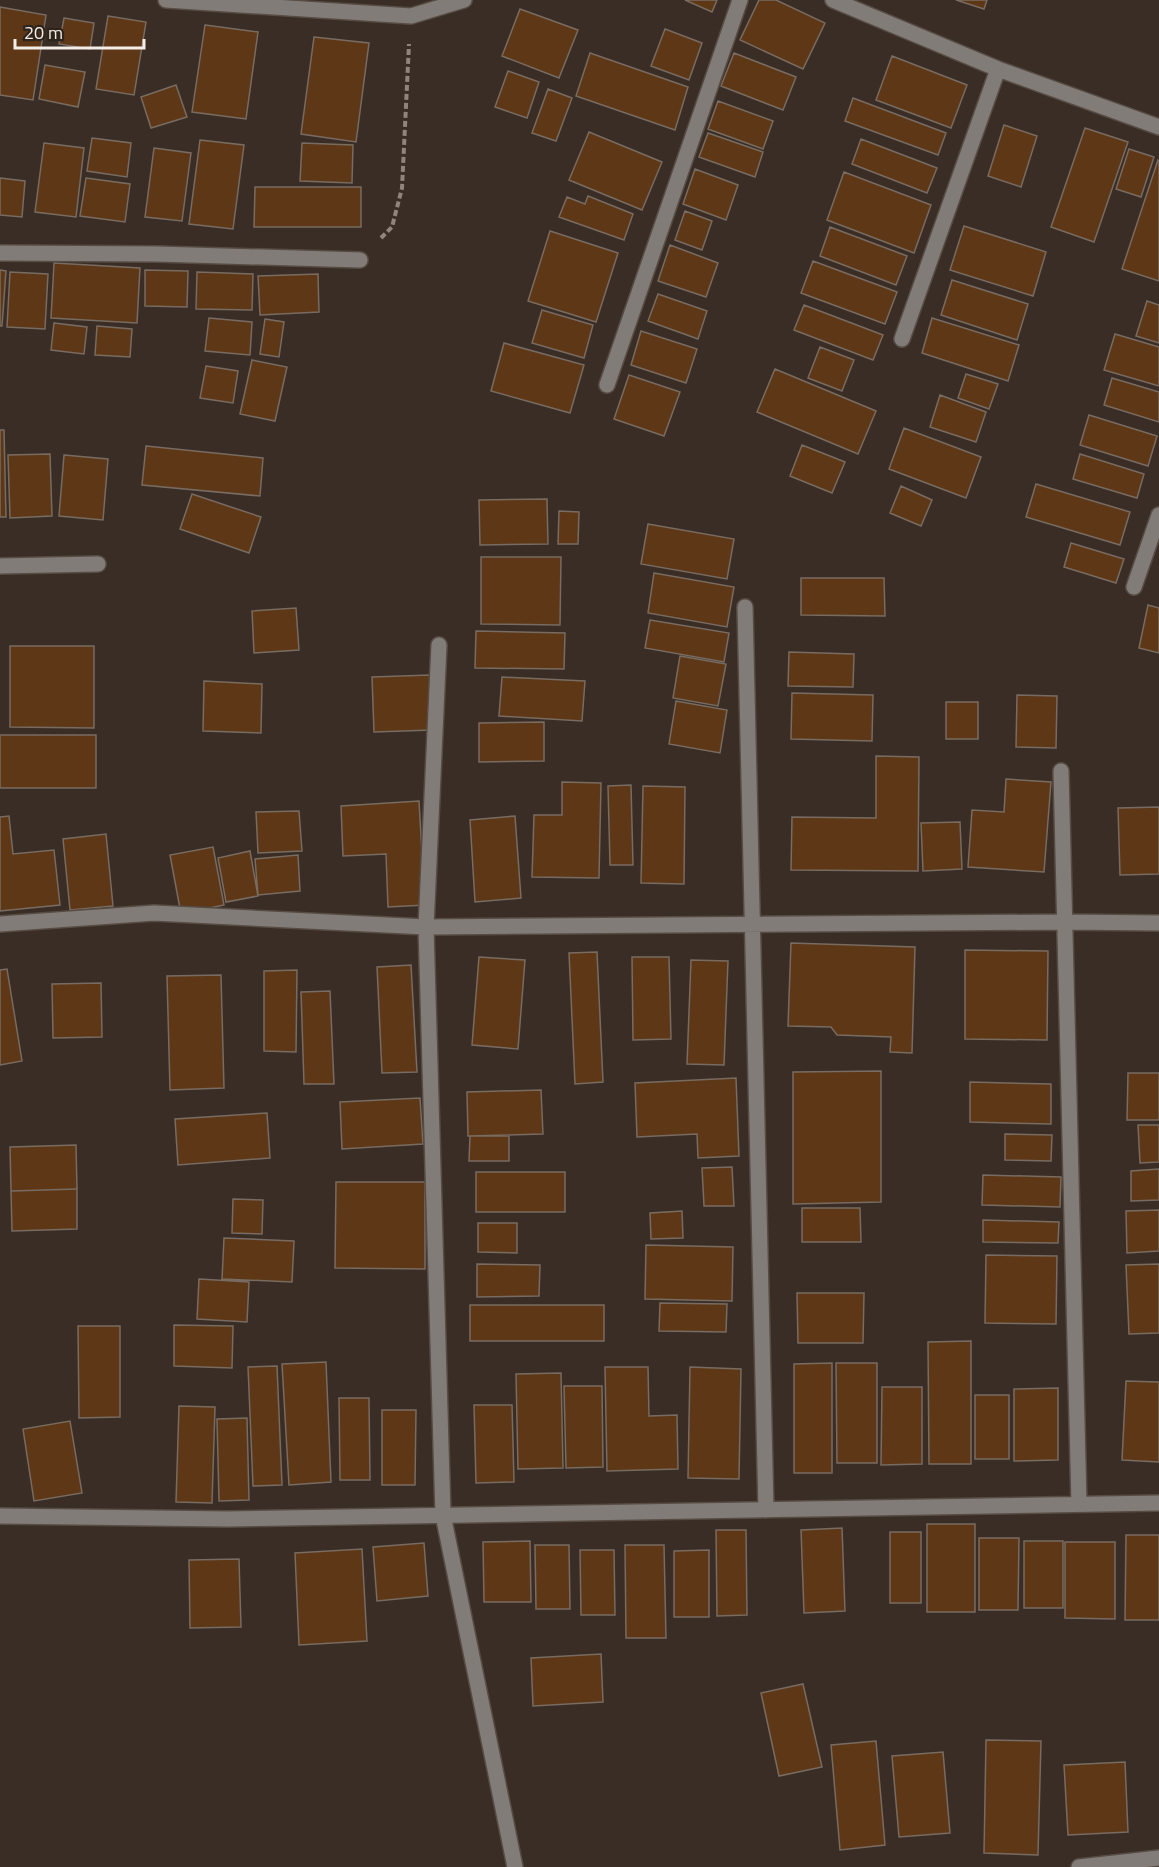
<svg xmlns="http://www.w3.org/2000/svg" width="1159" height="1867" font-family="'Titillium Web',sans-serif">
<rect width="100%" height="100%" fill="#392d25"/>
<!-- building -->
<path fill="#5e3816" stroke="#786b61" stroke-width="1.5" d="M685,0H717L712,12Z
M759,0H776L825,23L803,69L740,40Z
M956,0H987L984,9Z
M0,7L46,15L33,100L0,95Z
M520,9L578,30L559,78L502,56Z
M108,16L146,22L134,95L96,89Z
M64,18L94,23L90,49L59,44Z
M205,25L258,32L246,119L192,112Z
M665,29L702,43L689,80L651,66Z
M314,37L369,43L356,142L301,134Z
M590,53L688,87L675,130L576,96Z
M734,53L796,77L783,110L721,86Z
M892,56L967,85L951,128L876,100Z
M45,65L85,72L78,107L39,99Z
M508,71L539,82L527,118L495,107Z
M176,85L187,117L151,128L141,97Z
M548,89L572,98L556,141L532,133Z
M853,98L946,133L938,155L845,121Z
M718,101L773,121L763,149L708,129Z
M1004,125L1037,136L1021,187L988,176Z
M1085,128L1128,142L1094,242L1051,227Z
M589,132L662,162L642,210L569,180Z
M708,133L763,152L755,177L699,157Z
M92,138L131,143L127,177L87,171Z
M861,139L937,168L927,193L852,164Z
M200,140L244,145L233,229L189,224Z
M44,143L84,148L76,217L35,212Z
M302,143L353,145L352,183L300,181Z
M154,148L191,153L182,221L145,217Z
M1129,149L1154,157L1141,197L1116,189Z
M1158,160L1159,161V281L1122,269Z
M695,169L738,185L726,220L683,204Z
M844,172L931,205L914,253L827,220Z
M0,178L25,181L22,217L0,215Z
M86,178L130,184L125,222L80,216Z
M255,187H361V227H254Z
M588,196L633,214L624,240L559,217L567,197L585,204Z
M685,211L712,221L702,250L675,240Z
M964,226L1046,252L1033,296L950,270Z
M830,227L907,256L896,285L820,256Z
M550,231L618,253L596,322L528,301Z
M670,245L718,263L706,297L658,281Z
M813,261L897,292L885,324L801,293Z
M54,263L140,268L137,323L51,318Z
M0,270L6,271L2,326H0Z
M145,270L188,271L187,307L145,306Z
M10,272L48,274L45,329L7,327Z
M197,272L253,274L252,310L196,309Z
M318,274L319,312L260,315L258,276Z
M952,280L1028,304L1017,340L941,315Z
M658,294L707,311L698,339L648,321Z
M1147,301L1159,305V343L1136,336Z
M804,305L883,335L873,360L794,330Z
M542,310L593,325L584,358L532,343Z
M209,318L252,322L250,355L205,351Z
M932,318L1019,345L1008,381L922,353Z
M265,319L284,322L279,357L260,354Z
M54,323L87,327L84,354L51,350Z
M97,326L132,329L130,357L95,355Z
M641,331L697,349L686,383L631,365Z
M1115,334L1159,347V386L1104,370Z
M504,343L584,365L570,413L491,391Z
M820,347L854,360L842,391L808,378Z
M252,360L287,367L275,421L240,414Z
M206,366L238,371L233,403L200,398Z
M775,369L876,411L858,454L757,412Z
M966,374L998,384L989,409L958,398Z
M629,375L680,392L664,436L614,419Z
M1112,378L1159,392V422L1104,405Z
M940,395L986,412L976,442L930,427Z
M1089,415L1157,436L1148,466L1080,445Z
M904,428L981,457L966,498L889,469Z
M0,430H4L6,517H0Z
M802,445L845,462L832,493L790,476Z
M146,446L263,458L260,496L142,485Z
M50,454L52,516L10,518L8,455Z
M1080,454L1144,474L1137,498L1073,479Z
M64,455L108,459L103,520L59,516Z
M1036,484L1130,512L1120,545L1026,517Z
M901,486L932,500L921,526L890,513Z
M192,494L261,517L249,553L180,529Z
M547,499L548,544L480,545L479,500Z
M559,511L579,512L578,544H558Z
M648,524L734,539L727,579L641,564Z
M1071,543L1124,559L1116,583L1064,567Z
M481,557H561L560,625L481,624Z
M654,573L734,587L727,627L648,613Z
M801,578H884L885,616L801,615Z
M1148,605L1159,608V653L1139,648Z
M296,608L299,650L254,653L252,611Z
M650,620L729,633L724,662L645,648Z
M476,631L565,633L564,669L475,668Z
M10,646H94V728L10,727Z
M789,652L854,654L853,687L788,686Z
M680,656L726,664L718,706L673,698Z
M430,675L432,730L374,732L372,677Z
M502,677L585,681L582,721L499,716Z
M204,681L262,684L261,733L203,731Z
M792,693L873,695L872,741L791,739Z
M1017,695L1057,696L1056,748L1016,747Z
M676,701L727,710L720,753L669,744Z
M946,702H978V739H946Z
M544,722V761L479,762V723Z
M0,735H96V788H0Z
M876,756L919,757L918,871L791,870L792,817L876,818Z
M1006,779L1051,782L1044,872L968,867L972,810L1004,812Z
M562,782L601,783L599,878L532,877L534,815H562Z
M631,785L633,865H610L608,786Z
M643,786L685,787L684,884L641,883Z
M419,801L425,905L388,907L386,854L343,856L341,806Z
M1159,807V874L1120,875L1118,808Z
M299,811L302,851L258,853L256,812Z
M9,816L13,854L54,850L60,905L0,911V817Z
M515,816L521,898L475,902L470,820Z
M960,822L962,869L923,871L921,823Z
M106,834L113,906L70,910L63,839Z
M213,847L224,905L181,914L170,855Z
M250,851L258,896L226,902L218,858Z
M298,855L300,891L258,895L255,859Z
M791,943L915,947L912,1053L890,1052L891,1037L837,1035L831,1027L788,1026Z
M965,950L1048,951L1047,1040L965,1039Z
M597,952L603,1082L575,1084L569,953Z
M479,957L525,960L518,1049L472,1045Z
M632,957H669L671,1039L633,1040Z
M691,960L728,961L724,1065L687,1064Z
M411,965L417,1072L382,1073L377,967Z
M7,969L22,1061L0,1065V970Z
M297,970L296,1052L264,1051V971Z
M221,975L224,1088L170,1090L167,976Z
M101,983L102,1037L53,1038L52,984Z
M330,991L334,1084H304L301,992Z
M881,1071V1202L793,1204V1072Z
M1128,1073H1159V1120H1127Z
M736,1078L739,1156L698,1158L697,1134L637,1137L635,1083Z
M970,1082L1051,1084V1124L970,1122Z
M541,1090L543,1134L468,1136L467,1092Z
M420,1098L423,1144L342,1149L340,1102Z
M267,1113L270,1158L178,1165L175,1119Z
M1138,1125H1159V1162L1140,1163Z
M1005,1134L1052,1135L1051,1161L1005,1160Z
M470,1136H509V1161H469Z
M76,1145L77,1189L11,1191L10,1147Z
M732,1167L734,1206H704L702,1168Z
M1159,1169V1200L1131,1201V1171Z
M476,1172H565V1212H476Z
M983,1175L1061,1177L1060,1207L982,1205Z
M336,1182H425V1269L335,1268Z
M77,1189V1229L12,1231L11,1191Z
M233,1199L263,1200L262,1234L232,1233Z
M802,1208H860L861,1242H802Z
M1159,1210V1251L1127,1253L1126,1211Z
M682,1211L683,1238L651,1239L650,1213Z
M983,1220L1059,1222L1058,1243L983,1242Z
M478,1223H517V1253L478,1252Z
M224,1238L294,1241L292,1282L222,1279Z
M646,1245L733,1247L732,1301L645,1299Z
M986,1255L1057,1256L1056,1324L985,1323Z
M477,1264L540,1265L539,1296L477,1297Z
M1159,1264V1333L1129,1334L1126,1265Z
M199,1279L249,1282L247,1322L197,1319Z
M797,1293H864L863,1343H798Z
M660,1303L727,1304L726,1332L659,1331Z
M470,1305H604V1341H470Z
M174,1325L233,1326L232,1368L174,1366Z
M78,1326H120V1417L79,1418Z
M971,1341V1464H929L928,1342Z
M326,1362L331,1482L289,1485L282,1364Z
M832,1363V1473H794V1364Z
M836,1363H877V1463H837Z
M277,1366L282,1485L253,1486L248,1367Z
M605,1367H648L649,1416L677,1415L678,1469L607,1471Z
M690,1367L741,1369L739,1479L688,1478Z
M561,1373L563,1468L518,1469L516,1374Z
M1126,1381L1159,1382V1462L1122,1460Z
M564,1386H602L603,1467L566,1468Z
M882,1387H922V1464L881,1465Z
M1058,1388V1460L1014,1461V1389Z
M975,1395H1009V1459H975Z
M339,1398H369L370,1480H340Z
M474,1405H512L514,1482L476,1483Z
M179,1406L215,1407L212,1503L176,1502Z
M382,1410H416L415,1485H382Z
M247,1418L249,1500L219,1501L217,1419Z
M70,1421L82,1493L34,1501L23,1429Z
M927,1524H975V1612H927Z
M842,1528L845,1611L804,1613L801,1530Z
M716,1530H746L747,1615L717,1616Z
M890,1532H921V1603H890Z
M1126,1535H1159V1620H1125Z
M979,1538H1019L1018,1610H979Z
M530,1541L531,1602H484L483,1542Z
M1024,1541H1063V1608H1024Z
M1065,1542H1115V1619L1065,1618Z
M424,1543L428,1596L377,1601L373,1547Z
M535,1545H569L570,1609H536Z
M625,1545H664L666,1638H626Z
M362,1549L367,1641L299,1645L295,1553Z
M580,1550H614L615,1615H581Z
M709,1550V1617H674V1551Z
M239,1559L241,1627L190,1628L189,1560Z
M601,1654L603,1702L533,1706L531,1658Z
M803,1684L822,1767L779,1776L761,1693Z
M986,1740L1041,1741L1038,1855L984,1853Z
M876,1741L885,1845L840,1850L831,1745Z
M943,1752L950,1833L899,1837L892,1756Z
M1125,1762L1128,1832L1068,1835L1064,1765Z"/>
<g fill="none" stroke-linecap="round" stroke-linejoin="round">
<defs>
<path id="minor" d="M166,0L411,16L464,0
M833,0L998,69L1159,127
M0,253L157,254L360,260
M902,339L998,69
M607,385L740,0
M0,566L98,564
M1134,587L1159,515
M745,607L766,1510
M439,645L426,927L443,1515L515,1867
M1061,771L1079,1504
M0,924L154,913L426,927L1065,922L1159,923
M0,1516L229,1519L1159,1503
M1079,1867L1159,1858"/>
</defs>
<!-- minor casing -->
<use href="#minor" stroke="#574c44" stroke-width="18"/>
<!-- path -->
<path stroke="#90857e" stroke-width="4" stroke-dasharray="6 3" stroke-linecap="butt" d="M381,238L392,227L402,188L409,44"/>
<!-- minor -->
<use href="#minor" stroke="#827c78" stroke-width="15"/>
</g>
<!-- scale -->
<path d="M15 39v9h129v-9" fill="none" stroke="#f4ece6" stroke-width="3"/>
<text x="24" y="39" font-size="18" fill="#f4ece6" stroke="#2e241b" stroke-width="4.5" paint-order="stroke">20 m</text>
</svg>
